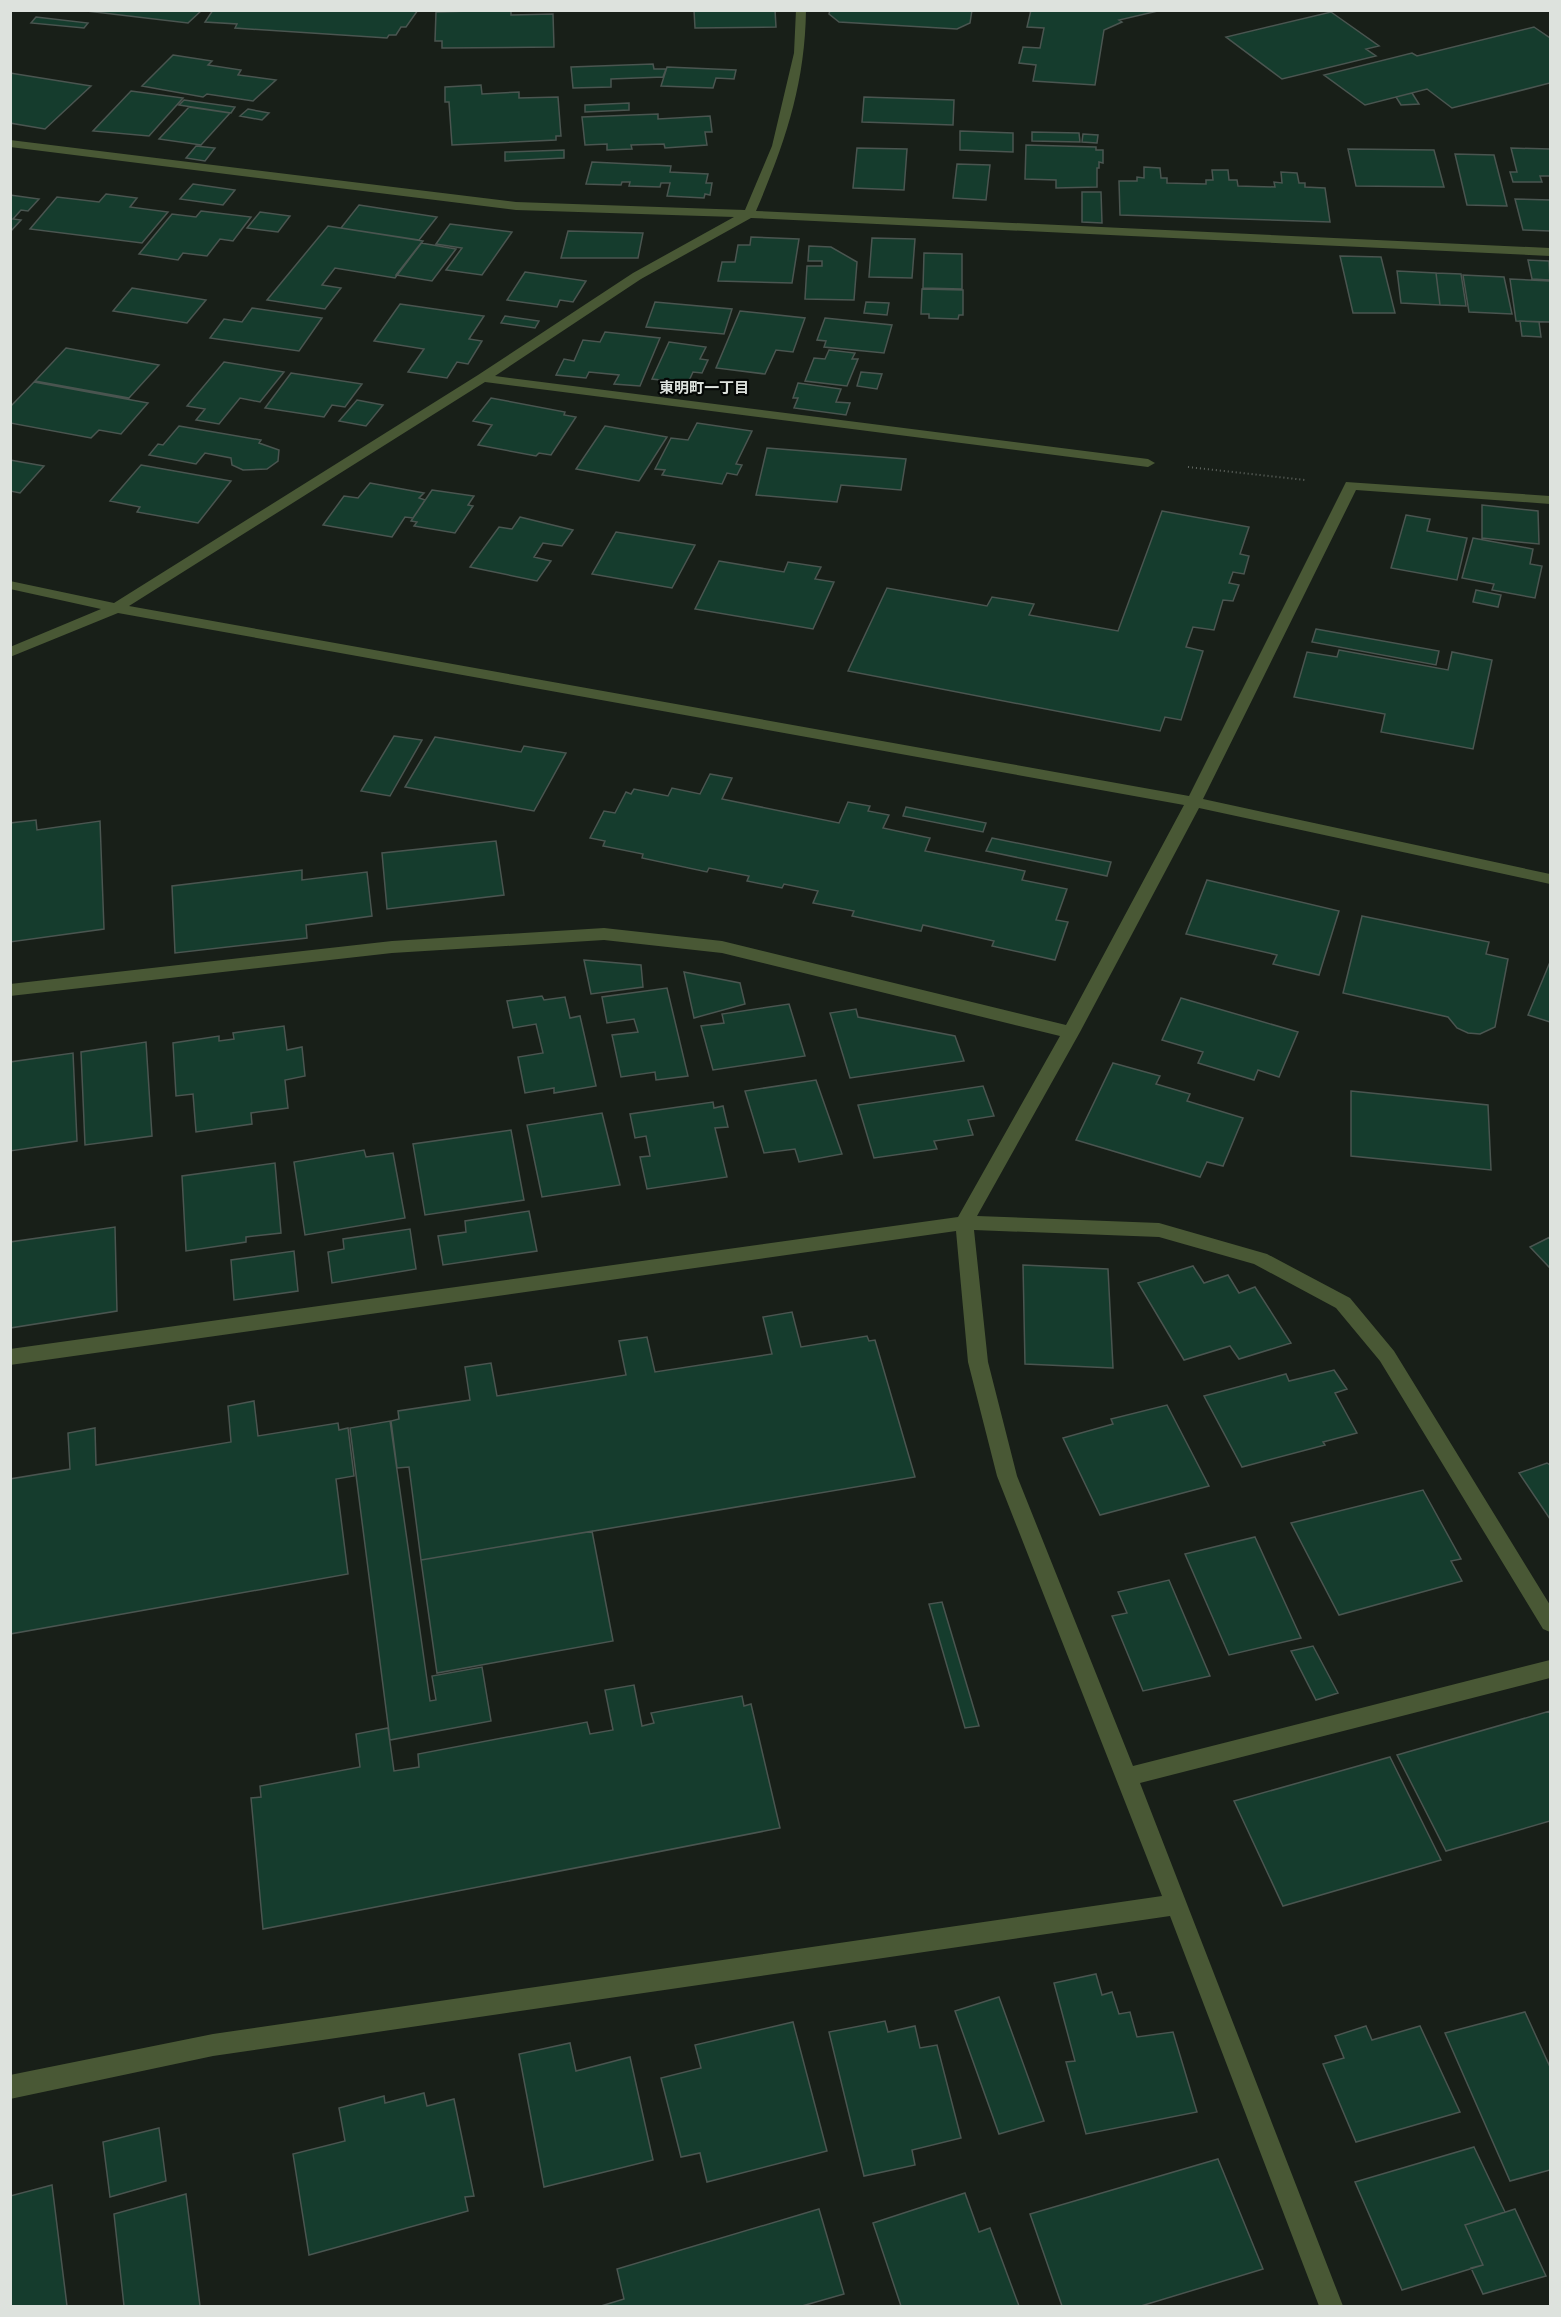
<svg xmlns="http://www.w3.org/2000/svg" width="1561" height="2317" font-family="Helvetica,'Noto Sans JP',sans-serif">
<rect width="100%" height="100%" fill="#181f18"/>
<!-- building -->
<path fill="#153c2d" stroke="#4a5550" stroke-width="1.5" d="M78,10H202L188,23Z
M213,10H418L406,27H401L396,35H389L387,38L235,28L237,24L205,22Z
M511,10V15L553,14L554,47L442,48V41H435L436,12Z
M694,10H775L776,27L695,28Z
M830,10H972L970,23L957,29L839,22L829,14Z
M1031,10L1045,11L1162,10L1119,20L1122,22L1104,30L1095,85L1033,81L1036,65L1019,63L1023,47L1040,48L1044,28L1027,27Z
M1331,12L1379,46L1366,49L1376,56L1282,79L1226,37Z
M36,17L88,23L84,28L31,23Z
M1534,27L1550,38V83L1452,108L1427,89L1365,105L1324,75L1412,53L1417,56Z
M173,55L212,61L208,65L241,70L238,75L276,80L253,101L207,94L203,97L142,86Z
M653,64L654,69H666L663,77L611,79V87L573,88L571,67Z
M667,67L736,70L734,79L716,78L713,88L661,86Z
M10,73L91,86L45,129L10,123Z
M481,85L482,94L519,92V98L558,97L561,136H556V140L452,145L449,102H445V87Z
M131,91L183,98L149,136L93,131Z
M1412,93L1419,104L1401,105L1396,97Z
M864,97L954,100L953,125L862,122Z
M184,100L235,107L231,113L179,105Z
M629,103V110L585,112V105Z
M189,107L230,113L201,145L159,139Z
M248,109L269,113L262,120L240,116Z
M658,114V119L710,116L712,132H705L707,145L665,148L664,144L631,145L632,149L607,150V144L585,145L582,117Z
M960,131L1013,133V152L960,150Z
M1032,132L1079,133L1080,142L1032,141Z
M1083,134L1098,135L1097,143L1082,142Z
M1026,145L1096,147V150H1103V163L1099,162V168H1097V187L1056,188V180L1025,179Z
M196,146L215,148L205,161L186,158Z
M857,148L907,149L904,190L853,188Z
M1511,148L1550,149V176H1540L1542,182H1513L1510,172H1517Z
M1348,149L1434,150L1444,187L1356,186Z
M564,150V158L505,161V152Z
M1455,154L1494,155L1507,206L1467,205Z
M592,162L671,166L670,172L708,174L706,183H712L710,195L705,194L704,198L667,196L670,183H661L660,187L629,186L630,182H622L621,185L586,184Z
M957,164L990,165L986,200L953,198Z
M1144,167L1160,168L1161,178H1167V183L1206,184V180H1213L1212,170H1228L1229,180H1237L1238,186L1275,187L1274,182L1282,183L1281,172L1297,173L1299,183H1305V187L1325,188L1330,222L1120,215L1119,181H1137V177L1144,178Z
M193,184L235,190L223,205L180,199Z
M1082,192H1101L1102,223L1082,222Z
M106,194L137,198L130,207L168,212L142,243L30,229L57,197L99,202Z
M10,195L39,199L28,211L21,210L13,219L21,220L10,232Z
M1515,199L1550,200V231L1523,230Z
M359,205L437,217L419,240L341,228Z
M201,211L251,217L233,241L220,239L207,256L183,253L178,260L139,254L172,214L196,217Z
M260,212L290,216L278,232L247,228Z
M450,224L512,232L482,275L446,270L462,248L436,244Z
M328,226L423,241L395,278L335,268L322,285L341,288L325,309L267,300Z
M568,231L643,233L638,258H561Z
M751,237L799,239L792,283L718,281L722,262H735L738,245H750Z
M872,238L915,239L912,278L869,277Z
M421,243L456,249L432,281L396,275Z
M809,246L831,247L857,262L854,300L805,299L807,266H822V261H808Z
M924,253L962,254V289L923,288Z
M1340,256L1381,257L1395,313H1353Z
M1528,260L1549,261L1550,280L1532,279Z
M1397,271L1436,273L1440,305L1401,303Z
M525,272L586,281L573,302L560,300L557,307L507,300Z
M1436,273L1461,274L1466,306L1440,305Z
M1463,275L1504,277L1512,314L1469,312Z
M1510,279L1550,281V322L1516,321Z
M132,288L206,300L187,323L113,311Z
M922,289L963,290V315H959L958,319L929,318V314H921Z
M655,302L732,309L724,334L646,327Z
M866,302L889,303L887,315L864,313Z
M400,304L484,316L469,339L482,341L468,364L457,362L447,378L408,372L424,349L374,341Z
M252,308L322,318L299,351L210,338L224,319L242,322Z
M740,311L805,318L793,352L776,350L765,374L716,368Z
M505,316L539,321L535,328L501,323Z
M825,318L892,325L884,353L824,347L826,341L817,340Z
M1520,321L1539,322L1541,337L1522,336Z
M605,332L660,338L640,386L614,384L619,375L589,372L586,378L556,375L564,359L574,361L583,340L600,342Z
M669,342L706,347L700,359L708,360L702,373L693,372L688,383L652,379Z
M66,348L159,365L129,398L35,381Z
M829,350L855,353L852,359H858L847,386L805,381L814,358L825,359Z
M224,362L284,372L260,402L240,398L219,424L196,420L205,409L187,406Z
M861,372L882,374L877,389L857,386Z
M291,373L362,384L345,407L332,405L324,417L265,408Z
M34,382L148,403L121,434L99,430L91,438L10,423V407Z
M798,383L841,389L836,402L850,403L846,415L794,408L798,398H793Z
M491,398L565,412L564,415L576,417L551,455L539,453L536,456L478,445L492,425L473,421Z
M357,400L383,405L366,426L339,421Z
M697,423L752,431L736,464L742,465L737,475L727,473L722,484L662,475L665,470L655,469L671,438L688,440Z
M179,426L261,440L259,443L279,450L278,461L267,469L243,470L232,465L231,458L205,453L196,464L149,455L158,444L163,445Z
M605,426L667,437L639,481L576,469Z
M767,448L906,459L901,490L841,485L837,502L756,495Z
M10,460L44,466L20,493L10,491Z
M141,465L231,481L198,523L137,512L140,507L110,501Z
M370,483L424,493L419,498L425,500L413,518L405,517L392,537L323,525L344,496L358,498Z
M432,490L474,496L468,505L473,506L455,533L414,526L417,522L411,521Z
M1482,505L1538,511L1539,544L1482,538Z
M1162,511L1249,527L1240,554L1249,556L1244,574L1233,572L1229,583L1239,585L1233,601L1223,600L1214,630L1193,627L1186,647L1203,651L1181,720L1165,717L1160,731L848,671L887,588L987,606L992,597L1034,604L1029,615L1118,631Z
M1406,515L1430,519L1427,531L1467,538L1457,580L1391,568Z
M520,517L573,530L562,546L543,543L534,557L551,561L537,581L470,567L499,527L512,529Z
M616,532L695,545L672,588L592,574Z
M1473,538L1533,549L1530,564L1542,566L1535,598L1492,590L1494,584L1462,578Z
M719,561L784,572L788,562L821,567L815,579L834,582L813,629L695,609Z
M1476,590L1501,595L1498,607L1473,602Z
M1316,629L1439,651L1436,665L1312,642Z
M1339,650L1448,670L1452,652L1492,660L1473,749L1381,732L1385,714L1294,697L1307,652L1337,657Z
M394,736L422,740L390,796L361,791Z
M435,737L521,752L524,746L566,753L534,811L405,787Z
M710,774L732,778L722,799L839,823L848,802L870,806L868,811L889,815L883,828L930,838L925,851L1025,871L1022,880L1067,889L1056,920L1068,922L1055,960L992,946L994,941L923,925L921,931L852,916L854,911L813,903L818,891L784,884L782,888L747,881L749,876L709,868L707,872L642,858L643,854L603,846L605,841L590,838L604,811L615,813L626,792L631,794L634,789L668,796L672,788L700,794Z
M906,807L986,823L983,832L903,816Z
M36,820L37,830L100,821L104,929L10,942V823Z
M992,838L1111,862L1107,876L986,851Z
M496,841L504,895L387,909L382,853Z
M302,870V880L367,872L372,916L306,925L307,938L175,953L172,886Z
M1207,880L1339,911L1319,975L1273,964L1277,955L1186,934Z
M1362,916L1489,942L1486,954L1508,959L1495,1027L1480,1034L1468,1033L1457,1028L1448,1017L1343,993Z
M584,960L641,965L643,987L591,994Z
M1550,962V1022L1528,1015Z
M684,972L740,983L745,1004L694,1018Z
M667,988L688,1076L656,1080L655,1072L621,1077L612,1035L638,1032L634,1019L607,1023L602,997Z
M542,996L544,1000L565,997L570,1018L580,1016L596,1086L554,1093V1088L525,1093L518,1057L543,1053L536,1024L513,1028L507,1001Z
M1181,998L1298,1032L1279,1077L1258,1070L1254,1080L1198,1063L1203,1052L1162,1040Z
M789,1004L805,1056L713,1070L701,1026L724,1023L722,1014Z
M856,1009L858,1017L955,1036L964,1061L850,1078L830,1013Z
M284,1026L287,1050L302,1047L305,1076L285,1080L288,1108L251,1113L252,1124L196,1132L193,1094L176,1096L173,1043L219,1036V1041L234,1039L233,1033Z
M146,1042L152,1136L85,1145L81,1052Z
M73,1053L77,1141L10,1151V1062Z
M1113,1063L1160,1076L1156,1084L1190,1094L1187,1101L1243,1118L1223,1166L1207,1162L1200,1177L1076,1140Z
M816,1080L842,1154L799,1162L795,1149L764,1153L745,1091Z
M983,1086L994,1116L968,1120L973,1135L934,1141L937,1149L874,1158L858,1105Z
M1351,1091L1488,1105L1491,1170L1351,1156Z
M713,1102L714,1108L723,1106L728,1127L715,1128L727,1177L647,1189L640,1157L650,1156L646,1136L635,1138L630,1114Z
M602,1113L620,1185L542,1197L527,1125Z
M511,1130L524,1200L425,1215L413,1144Z
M364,1150L366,1157L393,1153L405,1218L305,1235L294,1162Z
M275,1163L281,1233L246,1237V1242L186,1251L182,1176Z
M529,1211L537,1251L443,1265L438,1236L466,1232L465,1221Z
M115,1227L117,1311L10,1328V1242Z
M410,1229L416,1269L332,1283L328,1252L344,1249L343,1239Z
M1550,1237V1268L1530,1247Z
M294,1251L298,1291L234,1300L231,1260Z
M1023,1265L1108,1269L1113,1368L1025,1364Z
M1193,1266L1204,1283L1228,1275L1239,1293L1255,1287L1291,1343L1239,1359L1230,1346L1184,1360L1138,1283Z
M792,1312L801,1347L867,1336L869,1341L875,1340L915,1477L421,1560L409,1467L397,1468L391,1421L399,1419L398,1411L470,1400L465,1367L491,1363L497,1396L626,1375L619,1341L647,1337L655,1372L772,1354L763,1317Z
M1334,1370L1347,1389L1335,1393L1357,1433L1323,1442L1325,1445L1242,1467L1204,1396L1286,1374L1289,1381Z
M254,1401L258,1436L338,1423L339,1430L348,1428L354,1476L336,1479L348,1574L10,1634V1479L70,1469L68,1433L95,1428L96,1465L231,1442L228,1406Z
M1167,1405L1209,1486L1100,1515L1063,1438L1113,1424L1111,1419Z
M390,1421L430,1701L436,1700L432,1676L482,1667L491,1721L390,1740L350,1428Z
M1547,1463L1550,1465V1519L1519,1473Z
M1423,1490L1461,1559L1451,1561L1462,1581L1339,1615L1291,1523Z
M592,1531L613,1641L437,1673L421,1560Z
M1255,1537L1301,1638L1229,1655L1185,1554Z
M1169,1580L1210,1676L1143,1691L1112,1616L1127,1613L1118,1592Z
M942,1602L979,1726L965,1728L929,1604Z
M1313,1646L1338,1693L1316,1700L1291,1651Z
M634,1685L642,1726L654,1723L651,1713L742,1696L744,1706L751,1704L780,1828L263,1929L251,1798L261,1797L260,1786L360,1767L356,1734L388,1728L394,1771L419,1767L418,1754L587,1722L590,1734L613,1730L605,1690Z
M1550,1711V1821L1446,1851L1397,1755Z
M1390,1757L1441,1860L1283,1906L1234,1801Z
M1096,1974L1102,1995L1112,1992L1119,2014L1130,2012L1137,2037L1173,2032L1197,2112L1086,2134L1066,2062L1075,2061L1054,1983Z
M999,1997L1044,2121L999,2134L955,2011Z
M1525,2012L1550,2067V2170L1510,2181L1445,2033Z
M885,2021L888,2032L915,2026L920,2048L937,2045L961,2138L912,2150L915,2165L864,2176L829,2032Z
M793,2022L827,2151L707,2182L700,2153L681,2157L661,2078L701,2068L695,2045Z
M1366,2026L1372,2040L1420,2026L1460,2112L1356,2142L1323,2064L1344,2058L1335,2036Z
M570,2043L576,2071L630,2057L653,2160L544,2187L519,2054Z
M424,2093L427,2106L454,2099L474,2196L465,2197L468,2211L309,2255L293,2154L345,2141L339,2108L384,2096L385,2103Z
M159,2128L166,2181L110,2197L103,2142Z
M1474,2147L1505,2212L1465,2225L1483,2265L1402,2290L1355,2182Z
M1218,2159L1263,2269L1141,2306H1062L1030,2214Z
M52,2185L67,2306H10V2196Z
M965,2193L979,2232L990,2228L1019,2306H901L873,2223Z
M186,2194L200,2306H124L114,2214Z
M819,2209L844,2294L802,2306H601L624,2299L617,2269Z
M1515,2209L1546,2276L1483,2294L1471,2268L1483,2265L1465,2225Z"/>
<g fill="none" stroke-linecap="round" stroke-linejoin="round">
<!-- path -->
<path stroke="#626862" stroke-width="2" stroke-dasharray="1 3" stroke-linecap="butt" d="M1188,467L1305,480"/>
<!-- minor -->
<path fill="#495835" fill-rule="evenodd" d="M796,10H806C805,85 785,143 756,211L1550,248V256L751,218L641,279L495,376L1148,459L1155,463L1148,467L485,382L129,606L1189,796L1346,482L1550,496V504L1356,490L1203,799L1550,874V884L1199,808L1080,1032L977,1216L1159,1223L1267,1254L1350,1298L1394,1351L1550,1605V1632L1543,1629L1380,1361L1336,1308L1254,1264L1159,1237L974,1230L988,1362L1017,1476L1133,1766L1550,1660V1678L1140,1783L1343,2306H1319L1170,1916L213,2056L10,2099V2075L213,2034L1162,1896L997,1476L968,1362L956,1231L10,1365V1349L958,1217L1060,1036L722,953L604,940L392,953L10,996V984L392,941L604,928L722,941L1066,1025L1184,805L118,613L10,657V647L101,609L10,589V581L114,603L478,375L633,273L734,217L516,210L10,147V140L516,202L745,210L772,146L794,53Z"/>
</g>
<g text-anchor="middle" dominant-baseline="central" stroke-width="4.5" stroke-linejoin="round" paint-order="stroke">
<!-- far-neighbourhood labels -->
<g font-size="15" font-weight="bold" fill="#dde2dd" stroke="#050806">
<text x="704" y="387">東明町一丁目</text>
</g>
</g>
<!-- border -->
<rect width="1561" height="2317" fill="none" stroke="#dde2dd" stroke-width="24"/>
</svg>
